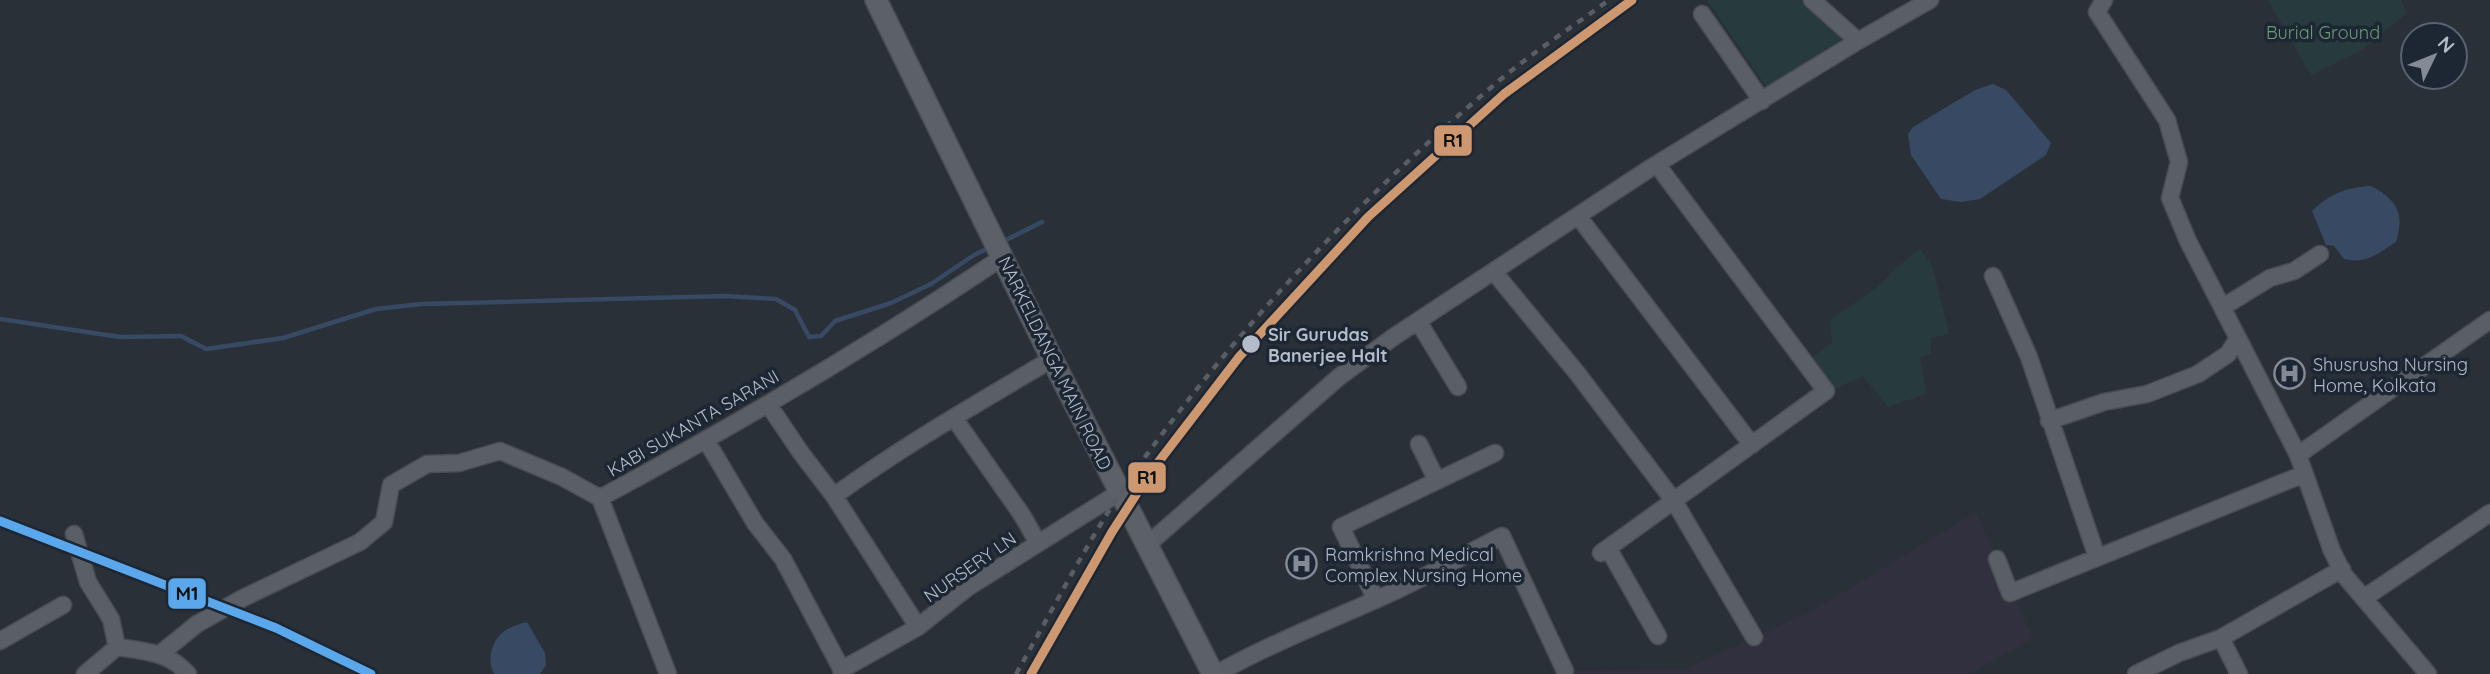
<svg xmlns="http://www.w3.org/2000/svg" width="2490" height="674" font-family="Quicksand,sans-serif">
<rect width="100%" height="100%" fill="#2a3038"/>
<!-- medical -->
<path fill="#31303e" d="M1976,512L2033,638L1970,674H1564L1565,671L1683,670L1814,610Z"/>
<!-- green -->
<path fill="#273a3e" d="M1707,0H1800L1848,35L1767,88Z
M2268,0H2401L2407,13L2362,50L2311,75Z
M1920,249L1932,265L1949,334L1931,338V354L1920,358L1926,394L1888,407L1863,376L1834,389L1809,360L1832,342L1830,320L1879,286L1897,267Z"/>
<!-- water -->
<path fill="#384963" d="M1993,84L2006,90L2051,143L2046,155L1980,199L1961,202L1941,199L1911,155L1908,134L1913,127L1975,90Z
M2371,186C2397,200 2405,213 2396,242C2377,254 2367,264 2344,259L2334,246L2326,245L2312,211C2330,194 2347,187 2371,186Z
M527,622L545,653L546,665L540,674H494C486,660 492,638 506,630C512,626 520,624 527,622Z"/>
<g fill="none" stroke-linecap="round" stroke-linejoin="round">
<!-- stream -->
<path stroke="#384963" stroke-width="4.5" d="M1002,242L1042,222
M0,319L120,337L181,336L206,349L283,338L376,309L421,304L724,296L776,299L795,310L809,337L821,336L835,321L891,303L931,284L974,255L991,247"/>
<defs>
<path id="minor" d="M1812,0L1858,41
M2104,0L2097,12L2167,120L2179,162L2170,198L2188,241L2298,455L2332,551L2344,575L2428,674
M1702,14L1762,101
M1578,216L1752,445
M1494,272L1577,373L1674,501L1754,637
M1993,276L2029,357L2097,557
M2223,307L2270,278L2294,271L2320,254
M1418,321L1458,387
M768,404L801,453L834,496L918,627
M954,418L1022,515L1038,543
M2049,421L2104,402L2147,394L2198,374L2228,354L2238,338
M706,440L755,523L783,559L844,674
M1419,444L1437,481
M2298,455L2490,320
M834,496C904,445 978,403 1052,359
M600,498L668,674
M74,534L88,582L111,619L117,647
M1147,545L1339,377L1395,336L1652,167L1858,41L1930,0
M1608,548L1658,636
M1601,553L1826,391L1658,166
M1997,559L2010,593L2304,474
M2364,598L2490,513
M1376,600L1341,527L1495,453
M2221,638L2239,674
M0,641L63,605
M160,654L197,624L243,598L360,542L384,522L391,485L427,464L459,463L500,451L562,477L600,498C738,424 873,344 1003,257
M841,670L918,627L967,588L1120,492
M85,674L117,647C144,651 169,652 188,674
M1216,674C1270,644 1326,622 1382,597C1423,579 1462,556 1502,536L1565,671
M2136,674L2179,653L2221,638L2342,569"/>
<path id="major" d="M876,0L1052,359L1213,674"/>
</defs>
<!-- minor casing -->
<use href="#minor" stroke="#484c53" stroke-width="19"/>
<!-- major casing -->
<use href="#major" stroke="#484c55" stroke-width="24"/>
<!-- minor -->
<use href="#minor" stroke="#5a5e66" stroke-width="16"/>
<!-- major -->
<use href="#major" stroke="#5c6168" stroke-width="21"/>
<!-- rail -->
<path stroke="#595d64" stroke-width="4.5" stroke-dasharray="7 7" stroke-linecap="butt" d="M1016,674C1056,604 1093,530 1140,464C1241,324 1362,196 1494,85C1530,54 1571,28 1609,0
M1031,674L1112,532L1150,473L1239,357L1368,217L1504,94L1632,0"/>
<defs>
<path id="rail-1" d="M1031,674L1112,532L1150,473L1239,357L1368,217L1504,94L1632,0"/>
</defs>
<!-- rail-1 casing -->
<use href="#rail-1" stroke="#1d2633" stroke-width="14"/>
<!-- rail-1 -->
<use href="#rail-1" stroke="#cd976f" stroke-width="9"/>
<defs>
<path id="metro-1" d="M0,521L276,628L371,674"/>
</defs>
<!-- metro-1 casing -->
<use href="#metro-1" stroke="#1d2633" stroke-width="14"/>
<!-- metro-1 -->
<use href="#metro-1" stroke="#5aa8eb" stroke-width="9"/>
</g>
<!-- icons -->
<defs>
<symbol id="hospital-ring" viewBox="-11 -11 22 22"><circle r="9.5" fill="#1d2633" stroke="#848b96" stroke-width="1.5"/><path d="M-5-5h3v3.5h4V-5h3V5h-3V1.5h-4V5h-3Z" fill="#848b96"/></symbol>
</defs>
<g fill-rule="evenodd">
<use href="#hospital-ring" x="2272" y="356" width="35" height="35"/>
<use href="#hospital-ring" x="1284" y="546" width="35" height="35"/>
</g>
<!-- markers -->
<circle fill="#b4bcc9" stroke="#1d2633" stroke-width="2.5" cx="1251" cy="344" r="10"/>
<g text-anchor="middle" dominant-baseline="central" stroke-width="7" stroke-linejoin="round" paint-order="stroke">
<!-- park labels -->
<g font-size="18" fill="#6b9a76" stroke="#1d2633">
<text x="2323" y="32">Burial Ground</text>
</g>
<!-- stop labels -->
<g font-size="18" font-weight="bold" fill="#b4bcc9" stroke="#1d2633" text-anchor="start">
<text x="1268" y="334">Sir Gurudas<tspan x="1268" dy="21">Banerjee Halt</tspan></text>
</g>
<!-- street labels -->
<g font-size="18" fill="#b4bcc9" stroke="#1d2633">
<text transform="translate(1055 363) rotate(64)">NARKELDANGA MAIN ROAD</text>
<text transform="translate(693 423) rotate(-30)">KABI SUKANTA SARANI</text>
<text transform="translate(970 567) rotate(-35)">NURSERY LN</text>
</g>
<!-- poi labels -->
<g font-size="18" fill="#b4bcc9" stroke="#1d2633" text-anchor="start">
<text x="2313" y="364">Shusrusha Nursing<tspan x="2313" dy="21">Home, Kolkata</tspan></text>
<text x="1325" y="554">Ramkrishna Medical<tspan x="1325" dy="21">Complex Nursing Home</tspan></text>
</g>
</g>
<g stroke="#1d2633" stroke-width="2.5">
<rect x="1433" y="124" width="40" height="33" rx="7" fill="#cd976f"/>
<rect x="1127" y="461" width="40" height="33" rx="7" fill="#cd976f"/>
<rect x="167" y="577" width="40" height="33" rx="7" fill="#5aa8eb"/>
</g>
<g font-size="19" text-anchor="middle" font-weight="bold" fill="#111">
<text x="1453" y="147">R1</text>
<text x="1147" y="484">R1</text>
<text x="187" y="600">M1</text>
</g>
<!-- north arrow -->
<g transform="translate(2434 56) rotate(47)"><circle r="33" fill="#1d2633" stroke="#59626f" stroke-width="2"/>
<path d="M0-5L12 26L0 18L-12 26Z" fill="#848b96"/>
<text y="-10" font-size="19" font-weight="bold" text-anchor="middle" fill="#b4bcc9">N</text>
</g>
</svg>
